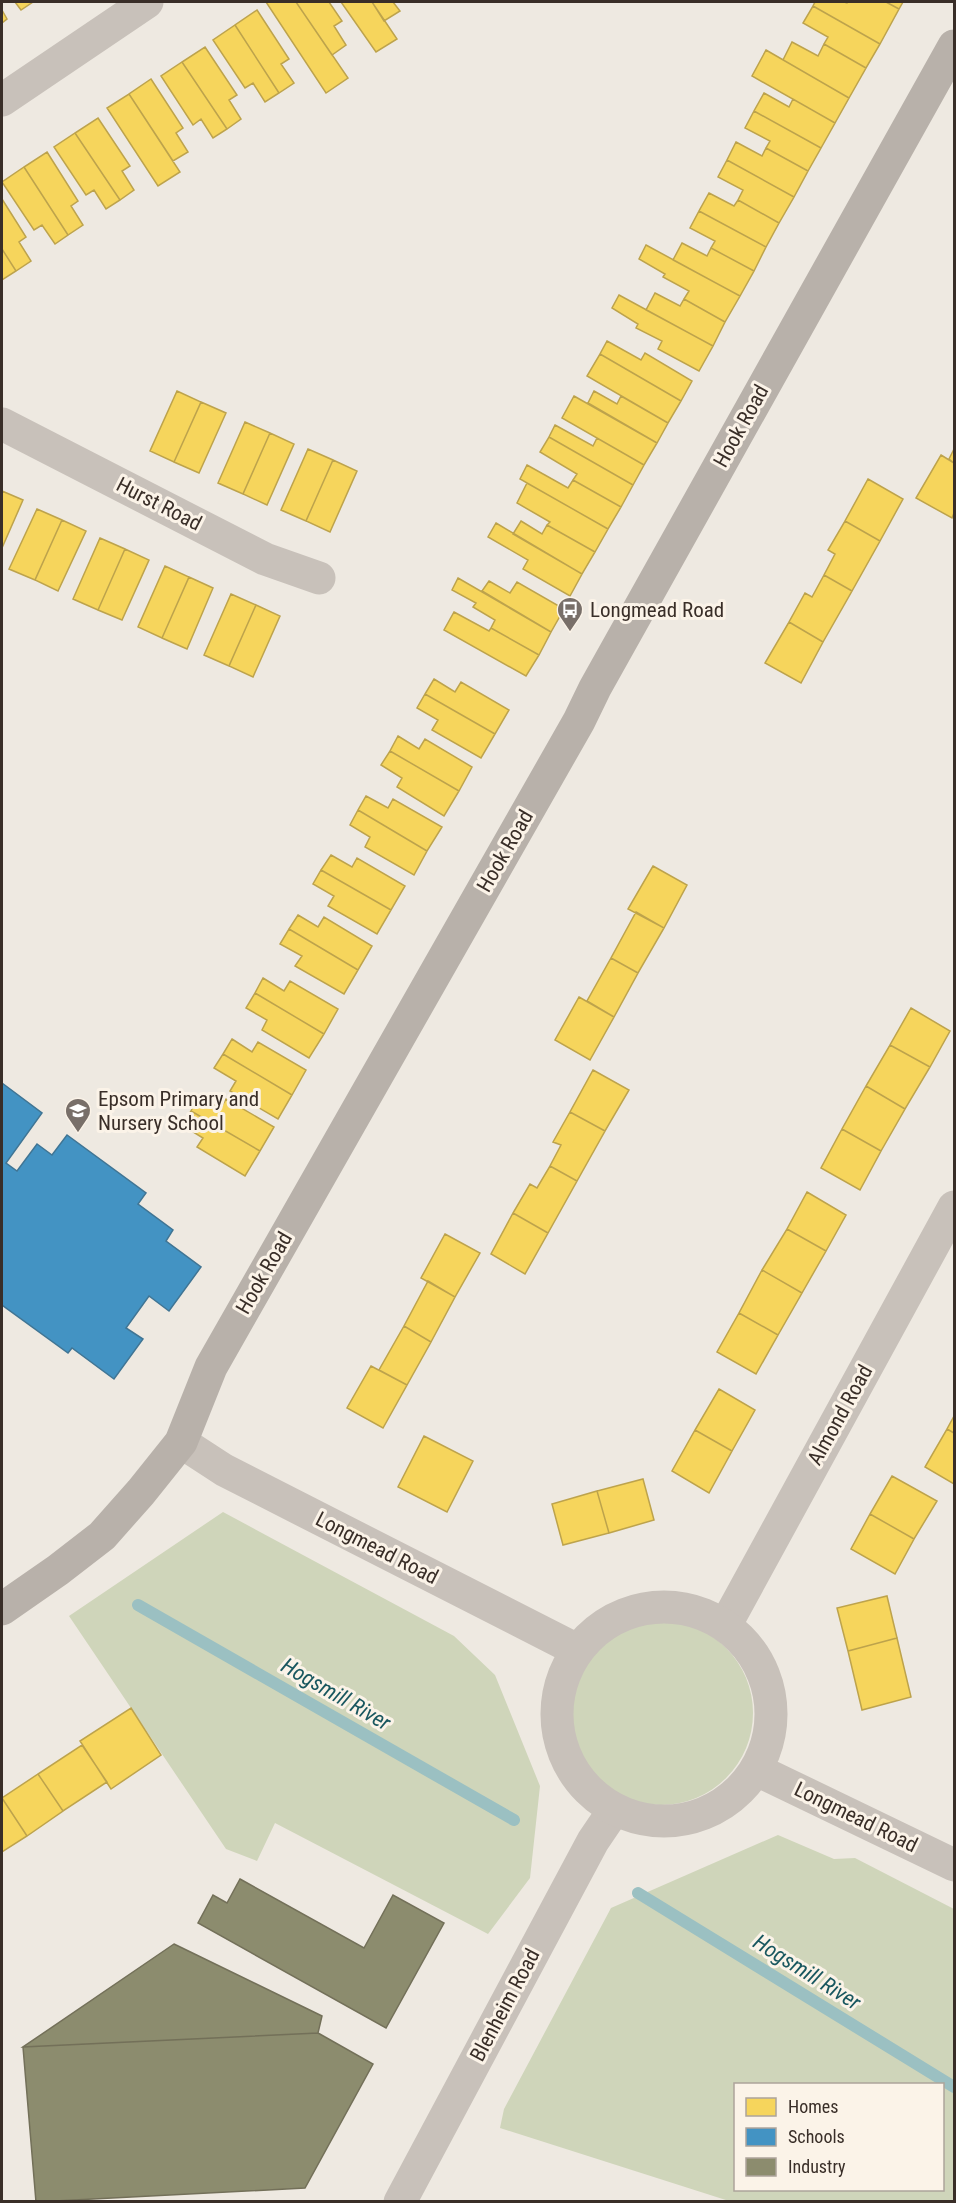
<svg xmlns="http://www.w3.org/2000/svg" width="956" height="2203" font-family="'Roboto Condensed',sans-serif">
<rect width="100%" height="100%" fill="#eee9e1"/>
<!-- green -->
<path fill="#cfd5ba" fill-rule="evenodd" d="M223,1512L454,1636L495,1675L540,1786L530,1878L488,1934L275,1823L257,1861L226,1849L69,1616Z
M569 1713a92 92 0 1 1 184 0a92 92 0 1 1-184 0Z
M778,1835L834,1859L855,1858L954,1909V2201H729L500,2128L504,2109L611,1908ZM736,2084H942V2190H736Z"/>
<!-- homes -->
<path fill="#f6d55c" stroke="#bda34c" stroke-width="1.5" d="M15,2H33L21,10Z
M266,2H296L348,78L326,93Z
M296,2H329L342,21L334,26L346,45L332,55Z
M341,2H372L397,39L376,52Z
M372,2H393L400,11L384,21Z
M815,2H844L847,3L848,2H886L899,9L880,44L813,6Z
M886,2H903L899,9Z
M813,6L880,44L866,68L824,44L828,37L803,23Z
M2,10L7,19L2,23Z
M257,10L289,59L281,64L294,83L279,93L235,25Z
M235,25L279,93L265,102L253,83L245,88L213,40Z
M792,42L818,56L824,44L866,68L849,98L783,60Z
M205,47L237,95L229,100L241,119L227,129L182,62Z
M766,50L849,98L835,123L752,76Z
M182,62L227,129L213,138L201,119L193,125L161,76Z
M151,79L183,128L176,133L188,152L173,161L129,94Z
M764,93L789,107L793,99L835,123L821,148L754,111Z
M129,94L180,172L158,186L107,108Z
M754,111L821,148L808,171L766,148L770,141L745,128Z
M98,118L130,166L122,171L134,190L120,200L75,133Z
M75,133L120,200L106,209L94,190L86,195L54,147Z
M736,142L762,156L766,148L808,171L794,197L727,160Z
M47,152L78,201L71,206L83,225L68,235L24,167Z
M727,160L794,197L779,223L738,200L743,190L718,177Z
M24,167L68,235L55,244L42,225L34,230L2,182Z
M709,193L734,206L738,200L779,223L766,247L699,211Z
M2,199L26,237L19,242L31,261L16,271L2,249Z
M699,211L766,247L754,271L711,248L715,241L690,228Z
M682,243L707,256L711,248L754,271L740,296L673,260Z
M646,245L740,296L725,322L684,299L689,291L663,277L665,274L639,259Z
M2,249L16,271L2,280Z
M655,293L680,306L684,299L725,322L713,346L646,310Z
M619,295L713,346L699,371L658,349L662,341L636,328L638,324L612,308Z
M607,341L641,360L645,353L692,381L681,401L600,354Z
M600,354L681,401L668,423L587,376Z
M177,391L201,402L174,462L150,451Z
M594,391L617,404L621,396L668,423L657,443L588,403Z
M574,396L657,443L644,465L562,418Z
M201,402L226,413L199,473L174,462Z
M245,422L270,433L243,494L218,483Z
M555,425L593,446L597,438L644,465L633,485L549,437Z
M270,433L294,444L267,505L243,494Z
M549,437L633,485L621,507L573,480L577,474L540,452Z
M308,449L333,460L306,521L281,510Z
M954,449V463L949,459Z
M941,455L954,463V513L952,518L916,498Z
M333,460L357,471L330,532L306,521Z
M527,465L568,488L573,480L621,507L608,529L520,479Z
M868,479L903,499L880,541L845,521Z
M527,483L608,529L595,552L547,525L550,522L517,503Z
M2,491L23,500L2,548Z
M37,509L62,520L35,580L9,569Z
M62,520L86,531L58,591L35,580Z
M521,521L542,534L547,525L595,552L582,574L513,534Z
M845,521L880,541L852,591L824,575L835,554L828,550Z
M496,523L582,574L570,596L523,569L528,560L488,537Z
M100,538L125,549L98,610L73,599Z
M125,549L149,560L122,620L98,610Z
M165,566L189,577L162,638L138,627Z
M824,575L852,591L823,642L789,622L805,593L812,597Z
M189,577L213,588L187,649L162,638Z
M458,578L551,632L539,655L491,628L495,620L473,607L476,603L452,590Z
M489,581L510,593L517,582L564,609L551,632L482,591Z
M231,594L256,605L229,666L204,655Z
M256,605L280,616L253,677L229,666Z
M454,612L489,631L491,628L539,655L526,676L444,630Z
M789,622L823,642L801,683L765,663Z
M434,679L455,692L461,682L509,710L495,734L425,694Z
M425,694L495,734L481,758L432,730L438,720L417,708Z
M398,736L419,749L425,739L472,767L459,791L390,751Z
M390,751L459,791L444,816L397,787L402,778L381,765Z
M366,796L388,808L393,799L442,827L427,851L358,810Z
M358,810L427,851L414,875L365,847L370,837L350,825Z
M331,855L352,867L357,858L405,886L391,910L321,870Z
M653,866L687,885L664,928L628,909Z
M321,870L391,910L377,934L328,906L334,896L313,884Z
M636,912L664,928L638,973L611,958Z
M298,915L318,927L324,917L372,946L358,970L289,929Z
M289,929L358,970L344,994L295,966L302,956L280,944Z
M611,958L638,973L614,1017L587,1001Z
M263,978L284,991L290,981L338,1009L324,1034L255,993Z
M255,993L324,1034L309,1058L262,1030L267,1020L246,1008Z
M579,997L614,1017L590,1060L555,1040Z
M911,1008L950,1031L930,1067L890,1045Z
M232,1039L252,1052L258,1042L306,1070L292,1095L223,1054Z
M890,1045L930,1067L905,1109L866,1086Z
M223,1054L292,1095L278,1119L230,1091L236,1081L214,1068Z
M593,1070L629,1090L605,1131L570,1112Z
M866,1086L905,1109L881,1151L842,1129Z
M199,1096L220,1109L226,1099L274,1127L260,1151L191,1111Z
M191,1111L260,1151L245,1176L197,1147L203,1138L182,1125Z
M570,1112L605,1131L577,1181L550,1166L561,1145L553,1142Z
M842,1129L881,1151L860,1190L821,1168Z
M550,1166L577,1181L548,1233L513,1213L530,1184L537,1188Z
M807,1192L846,1215L826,1251L787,1229Z
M513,1213L548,1233L525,1274L491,1254Z
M787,1229L826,1251L802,1293L762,1270Z
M445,1234L480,1253L455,1297L421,1278Z
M762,1270L802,1293L778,1335L739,1313Z
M428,1281L455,1297L431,1342L404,1326Z
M739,1313L778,1335L756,1374L717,1352Z
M404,1326L431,1342L407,1385L379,1370Z
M371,1366L407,1385L383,1428L347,1408Z
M719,1389L755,1410L732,1451L695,1430Z
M954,1416V1433L947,1429Z
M947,1429L954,1433V1484L925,1467Z
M695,1430L732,1451L709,1493L672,1471Z
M424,1436L473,1461L447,1512L398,1487Z
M892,1476L937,1501L914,1539L870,1514Z
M643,1479L654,1520L609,1533L597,1491Z
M597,1491L609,1533L563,1545L552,1504Z
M870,1514L914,1539L895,1574L851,1549Z
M887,1596L897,1638L848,1651L837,1608Z
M897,1638L911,1697L862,1710L848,1651Z
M131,1708L161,1755L111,1789L80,1741Z
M82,1745L107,1782L63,1811L38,1774Z
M38,1774L63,1811L27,1836L2,1798Z
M2,1798L27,1836L2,1852Z"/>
<!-- schools -->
<path fill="#4393c3" stroke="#407594" stroke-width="1.5" d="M2,1083L42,1113L6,1163L17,1171L37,1144L52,1155L67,1135L146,1193L138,1204L173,1230L166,1241L201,1267L169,1311L149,1296L126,1328L143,1339L114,1379L72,1348L68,1353L2,1305Z"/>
<!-- industry -->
<path fill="#8c8c6e" stroke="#737059" stroke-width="1.5" d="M240,1879L364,1948L393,1895L444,1923L386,2028L198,1923L213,1895L227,1903Z
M174,1944L322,2016L318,2033L23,2047Z
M318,2033L373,2064L305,2188L36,2202L23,2047Z"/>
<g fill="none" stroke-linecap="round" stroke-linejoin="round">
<!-- stream -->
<path stroke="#9bc0c2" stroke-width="12" d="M138,1605L514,1820
M638,1893L954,2087"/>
<!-- minor -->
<path stroke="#c8c1ba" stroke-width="33" d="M2,100L147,2
M2,424L265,559L319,578
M726,1624L954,1207
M400,2202L593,1841L614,1810"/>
<!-- tertiary -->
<path stroke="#c8c1ba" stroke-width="33" d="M181,1442L224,1470L577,1650
M557 1714a107 107 0 1 1 214 0a107 107 0 1 1-214 0Z
M757,1770L954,1865"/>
<!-- secondary -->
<path stroke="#b8b1aa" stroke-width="33" d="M2,1609L58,1570L102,1536L141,1492L181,1442L211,1367L579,721L595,688L954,46"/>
</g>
<!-- icons -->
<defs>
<symbol id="bus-pin" viewBox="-11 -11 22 30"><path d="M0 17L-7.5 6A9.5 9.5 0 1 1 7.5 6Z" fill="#786f69" stroke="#fbf3e8"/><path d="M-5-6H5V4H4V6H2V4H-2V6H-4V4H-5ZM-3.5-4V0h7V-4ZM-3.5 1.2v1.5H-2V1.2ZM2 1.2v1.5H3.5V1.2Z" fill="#fff"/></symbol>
<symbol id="school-pin" viewBox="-11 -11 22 30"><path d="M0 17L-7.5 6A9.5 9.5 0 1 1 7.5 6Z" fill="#786f69" stroke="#fbf3e8"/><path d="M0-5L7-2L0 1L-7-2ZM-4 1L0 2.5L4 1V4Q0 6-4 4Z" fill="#fff"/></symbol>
</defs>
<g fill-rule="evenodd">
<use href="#bus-pin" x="555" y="595" width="30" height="40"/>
<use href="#school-pin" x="63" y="1096" width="30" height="40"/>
</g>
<g text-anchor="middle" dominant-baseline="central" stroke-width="6" stroke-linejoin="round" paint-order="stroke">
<!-- street labels -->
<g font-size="21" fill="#392e28" stroke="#fbf3e8">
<text transform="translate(741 426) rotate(-61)">Hook Road</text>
<text transform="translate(159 504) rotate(27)">Hurst Road</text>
<text transform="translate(505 851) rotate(-60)">Hook Road</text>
<text transform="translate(264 1273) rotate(-60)">Hook Road</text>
<text transform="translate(840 1415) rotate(-61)">Almond Road</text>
<text transform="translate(377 1548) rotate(27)">Longmead Road</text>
<text transform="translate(856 1817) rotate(26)">Longmead Road</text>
<text transform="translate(505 2005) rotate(-62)">Blenheim Road</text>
</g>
<!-- poi labels -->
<g font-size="21" fill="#392e28" stroke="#fbf3e8" text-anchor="start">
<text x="590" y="610">Longmead Road</text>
<text x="98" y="1099">Epsom Primary and<tspan x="98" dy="24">Nursery School</tspan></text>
</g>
<!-- water labels -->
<g font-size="22" font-style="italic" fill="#19575f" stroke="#fbf3e8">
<text transform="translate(336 1694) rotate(30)">Hogsmill River</text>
<text transform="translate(807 1972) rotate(32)">Hogsmill River</text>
</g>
</g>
<!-- border -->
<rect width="956" height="2203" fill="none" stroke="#392e28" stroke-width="6"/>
<!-- legend -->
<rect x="734" y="2083" width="210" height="108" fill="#fbf3e8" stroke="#ada49b" stroke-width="1.5"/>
<rect x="746" y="2098" width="30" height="18" fill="#f6d55c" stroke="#ada49b" stroke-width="1.5"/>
<text x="788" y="2113" font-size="18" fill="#392e28">Homes</text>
<rect x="746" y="2128" width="30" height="18" fill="#4393c3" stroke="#ada49b" stroke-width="1.5"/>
<text x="788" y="2143" font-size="18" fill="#392e28">Schools</text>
<rect x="746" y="2158" width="30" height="18" fill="#8c8c6e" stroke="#ada49b" stroke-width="1.5"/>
<text x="788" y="2173" font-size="18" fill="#392e28">Industry</text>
</svg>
